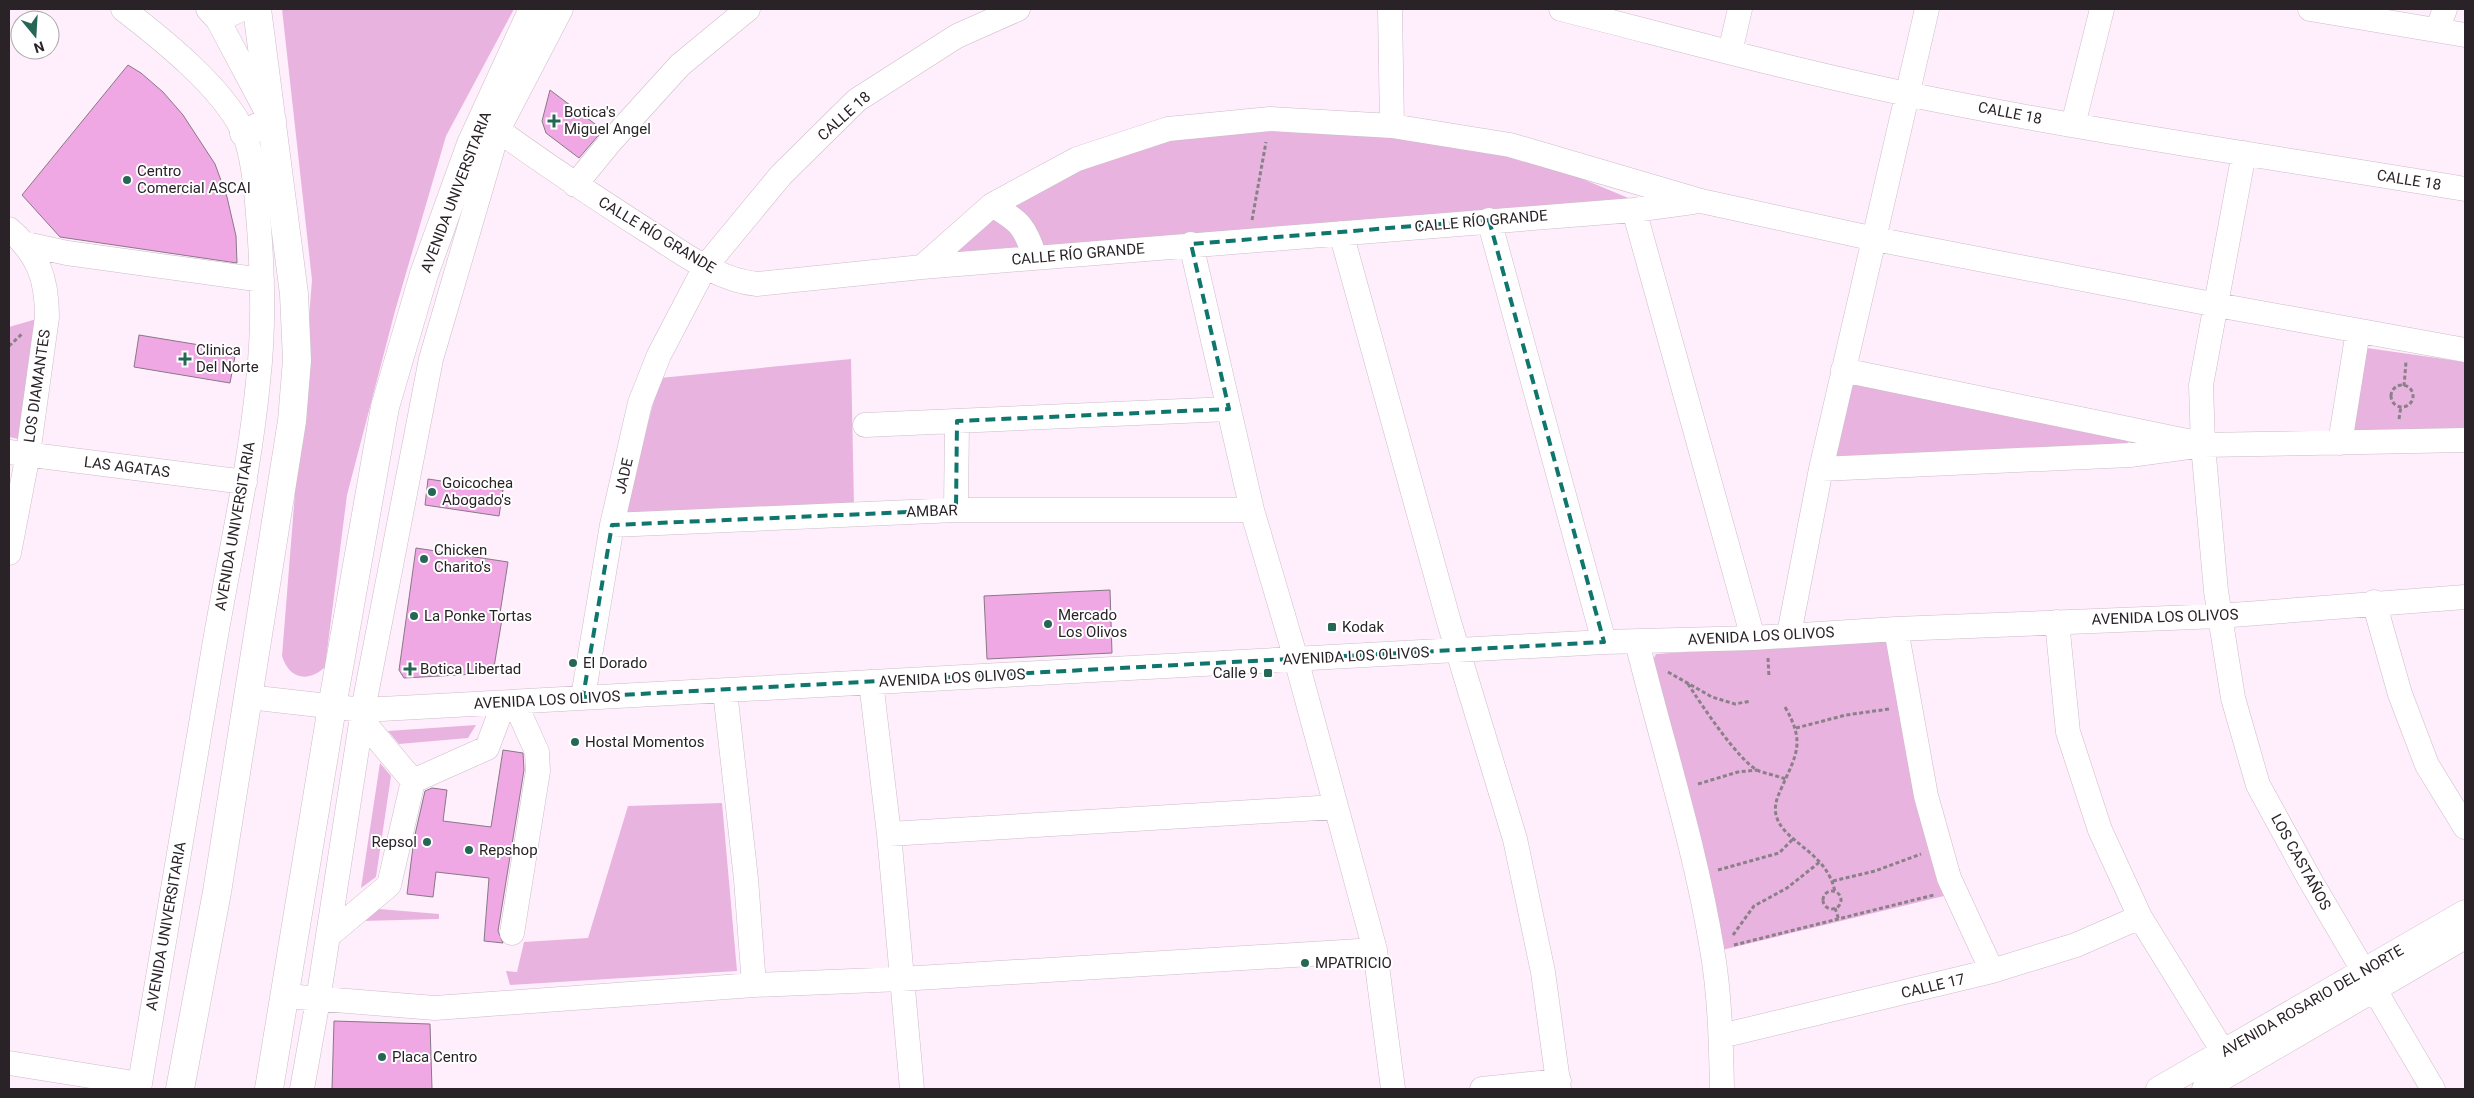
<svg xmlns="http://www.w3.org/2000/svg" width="2474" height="1098" font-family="Roboto,sans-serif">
<rect width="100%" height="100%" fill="#ffeefc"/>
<!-- green -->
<path fill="#e8b4df" d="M282,9H514L446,136L395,311L347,495L325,667C308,683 289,679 282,656L312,280Z
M1269,129L1391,137L1506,153L1556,168L1638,202L946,258L1005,207L1083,165L1180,137Z
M40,318L19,439L9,437V327Z
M2360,347L2465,362V431L2347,434Z
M851,359L854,506L623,516L660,378Z
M1849,378L2130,436L2124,451L1829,464Z
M1884,639L1892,645L1903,737L1922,820L1948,895L1722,950L1648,670L1656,654Z
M476,725L468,738L399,744L388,731Z
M380,763L391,776L376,877L361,888Z
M722,803L737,971L510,985L506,971L517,972L524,942L588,938L628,806Z
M379,909L439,914V919L361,921Z"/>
<!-- building -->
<path fill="#f0a8e5" stroke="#887885" d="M128,65L141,73L163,92L183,115L215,164L227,197L236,236L237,263L60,237L22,195Z
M550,90L603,130L579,158L546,133L542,121Z
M139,335L236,351L230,383L134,367Z
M428,479L503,490L499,516L425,505Z
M416,548L508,562L500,613H503L493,673L404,678L399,670Z
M1110,590L1112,653L987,659L984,596Z
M503,750L523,753L524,770L498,931L503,943L484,941L489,878L436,872L433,897L407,894L414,839L425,791L432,788L447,790L443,821L491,827Z
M334,1021L430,1024L432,1089H332Z"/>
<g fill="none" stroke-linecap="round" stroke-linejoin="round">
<defs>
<path id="minor" d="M123,9C162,39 222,87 243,131C254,155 257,201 259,227C263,279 264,331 258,382C249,475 227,567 212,659C187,803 163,946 139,1089
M208,9L218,20L269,116
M1390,9L1392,126
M1561,9C1676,38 1791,70 1907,94C2092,132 2279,158 2465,189
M2310,9L2465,35
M218,20L242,9
M2437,30L2445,9
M1730,52L1740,9
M2073,125L2102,9
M498,130C546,165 596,198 646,230C680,251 716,280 757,284L922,267L1634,210L1693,202
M2244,153L2201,385L2203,445L2216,591L2233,698L2258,785L2310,880L2433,1089
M575,185L611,141L680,65L748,9
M992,205C1021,222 1024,226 1035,257
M1634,210L1753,638
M1489,220L1604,642
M9,229C38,254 47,278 47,317L28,454L9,553
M1341,233L1449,622L1515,839L1543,972L1559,1089
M26,244L67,253L262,280
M1191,244L1252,510L1296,659L1375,950L1393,1089
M922,267L992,205L1077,159L1168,129L1270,119L1392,126L1510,145L1701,201L1875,239L2217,305L2465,350
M1843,370L2187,441
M865,425L1229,409
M2340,443L2358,331
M9,452L245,482
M1821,469L2130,455L2203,445L2465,440
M956,510L957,421
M612,525L956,510H1252
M2374,602L2400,694L2427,765L2465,827
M2057,622L2068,732L2100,830L2140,917L2235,1071
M1896,629L1926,796L1949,878L1992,971
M1789,634L1821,469L1927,9
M1637,642C1662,744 1695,845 1712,949C1720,995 1721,1043 1722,1089
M871,682L889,834L912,1089
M725,691L746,879L754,985
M248,697L363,710L1604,642L1753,638L1896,629L2219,616L2465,597
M583,697L612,525L640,403L659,355L705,267L781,175L857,100L957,36L1018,9
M361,719L413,781
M889,834L1335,807
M512,933L538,771L537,752L515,703
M328,936L389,885L413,781L487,748L504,703
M285,996L435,1008L754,985L901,979L1375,950
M1721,1036L1992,971L2076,945L2140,917
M9,1063L140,1084
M302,1089L318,1000L363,710L431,359L498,130L561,9
M1482,1089L1559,1081
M2158,1089L2465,912
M2204,1089L2465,937"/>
<path id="major" d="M244,133L272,121
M180,1089L217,892L292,421L297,360L294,294L257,9
M269,1089L332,707L385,407L424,274L471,144L533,9"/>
</defs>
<!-- minor casing -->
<use href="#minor" stroke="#ccbcc9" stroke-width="25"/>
<!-- major casing -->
<use href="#major" stroke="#ccbcc9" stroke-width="29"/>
<!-- path -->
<path stroke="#8b8089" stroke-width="3" stroke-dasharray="4 2.5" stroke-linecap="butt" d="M1252,220L1266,142
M9,346L23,333
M2391 396a11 11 0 1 1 22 0a11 11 0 1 1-22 0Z
M2404,386L2406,362
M2399,419L2401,406
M1768,658L1769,677
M1668,672L1712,697L1735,704L1751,701
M1688,684C1701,704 1739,762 1759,771C1768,774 1777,776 1786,779
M1785,707C1806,743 1796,755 1781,789C1777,798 1774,805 1776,815C1783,843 1827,851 1835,892
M1796,728L1846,715L1889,709
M1698,784L1738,772L1757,770
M1718,870L1779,853L1794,838
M1833,881L1875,871L1921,854
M1823 900a9 9 0 1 1 18 0a9 9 0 1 1-18 0Z
M1835,908L1839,920
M1733,935L1754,906L1787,888L1821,861
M1734,945L1934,895"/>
<!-- minor -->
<use href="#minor" stroke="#fff" stroke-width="24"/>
<!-- major -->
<use href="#major" stroke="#fff" stroke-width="28"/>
</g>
<!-- marked area -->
<path fill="none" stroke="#0f766e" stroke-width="4" stroke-dasharray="10 6" stroke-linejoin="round" d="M1489,220L1604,642L583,697L612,525L956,510L957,421L1229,409L1191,244Z"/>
<!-- markers -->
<g fill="#256655" stroke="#fff" stroke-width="2">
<path d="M551.5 113.5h5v5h5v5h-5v5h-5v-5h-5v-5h5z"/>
<circle cx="127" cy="180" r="5"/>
<path d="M182.5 351.5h5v5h5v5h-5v5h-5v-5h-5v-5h5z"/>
<circle cx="432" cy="492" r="5"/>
<circle cx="424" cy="559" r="5"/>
<circle cx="414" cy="616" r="5"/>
<circle cx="1048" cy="624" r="5"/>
<rect x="1327" y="622" width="10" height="10" rx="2.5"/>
<circle cx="573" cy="663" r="5"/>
<path d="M407.5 661.5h5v5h5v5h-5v5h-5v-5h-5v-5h5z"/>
<rect x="1263" y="668" width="10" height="10" rx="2.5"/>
<circle cx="575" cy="742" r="5"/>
<circle cx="427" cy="842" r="5"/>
<circle cx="469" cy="850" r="5"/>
<circle cx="1305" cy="963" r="5"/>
<circle cx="382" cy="1057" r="5"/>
</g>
<g text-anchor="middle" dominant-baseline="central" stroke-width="4" stroke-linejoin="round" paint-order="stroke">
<!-- poi labels -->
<g font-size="15" fill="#292328" stroke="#fff" text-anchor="start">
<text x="564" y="112">Botica's<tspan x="564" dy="17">Miguel Angel</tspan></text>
<text x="137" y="171">Centro<tspan x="137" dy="17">Comercial ASCAI</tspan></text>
<text x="196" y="350">Clinica<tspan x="196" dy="17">Del Norte</tspan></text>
<text x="442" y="483">Goicochea<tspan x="442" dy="17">Abogado's</tspan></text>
<text x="434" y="550">Chicken<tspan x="434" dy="17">Charito's</tspan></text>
<text x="1058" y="615">Mercado<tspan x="1058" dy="17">Los Olivos</tspan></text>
<text x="424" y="616">La Ponke Tortas</text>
<text x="1342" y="627">Kodak</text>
<text x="583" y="663">El Dorado</text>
<text x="420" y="669">Botica Libertad</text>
<text x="1258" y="673" text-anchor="end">Calle 9</text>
<text x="585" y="742">Hostal Momentos</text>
<text x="417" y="842" text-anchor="end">Repsol</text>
<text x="479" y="850">Repshop</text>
<text x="1315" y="963">MPATRICIO</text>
<text x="392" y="1057">Placa Centro</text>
</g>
<!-- street labels -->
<g font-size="15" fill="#292328" stroke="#fff">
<text transform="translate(2010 113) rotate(11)">CALLE 18</text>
<text transform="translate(844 116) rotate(-42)">CALLE 18</text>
<text transform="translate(2409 180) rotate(9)">CALLE 18</text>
<text transform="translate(456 192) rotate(-69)">AVENIDA UNIVERSITARIA</text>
<text transform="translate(1481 221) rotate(-5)">CALLE RÍO GRANDE</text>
<text transform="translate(657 235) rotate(31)">CALLE RÍO GRANDE</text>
<text transform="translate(1078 254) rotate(-5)">CALLE RÍO GRANDE</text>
<text transform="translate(37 386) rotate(-82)">LOS DIAMANTES</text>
<text transform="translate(127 467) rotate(7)">LAS AGATAS</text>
<text transform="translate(624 476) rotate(-77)">JADE</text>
<text transform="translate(932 511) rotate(-2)">AMBAR</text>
<text transform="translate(235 526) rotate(-80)">AVENIDA UNIVERSITARIA</text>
<text transform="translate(2165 617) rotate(-2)">AVENIDA LOS OLIVOS</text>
<text transform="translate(1761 636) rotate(-3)">AVENIDA LOS OLIVOS</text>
<text transform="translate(1356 656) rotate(-3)">AVENIDA LOS OLIVOS</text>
<text transform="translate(952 678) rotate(-3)">AVENIDA LOS OLIVOS</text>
<text transform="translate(547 700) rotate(-3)">AVENIDA LOS OLIVOS</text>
<text transform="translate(2301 862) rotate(61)">LOS CASTAÑOS</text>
<text transform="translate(166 926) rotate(-80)">AVENIDA UNIVERSITARIA</text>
<text transform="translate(1933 986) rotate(-13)">CALLE 17</text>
<text transform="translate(2312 1001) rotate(-30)">AVENIDA ROSARIO DEL NORTE</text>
</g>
</g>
<!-- border -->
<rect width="2474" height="1098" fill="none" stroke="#292328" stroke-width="20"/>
<!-- north arrow -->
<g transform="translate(35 35) rotate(162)"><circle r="24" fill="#ffffff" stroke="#a9a7a9"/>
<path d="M0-4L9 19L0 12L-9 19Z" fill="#256655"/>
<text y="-8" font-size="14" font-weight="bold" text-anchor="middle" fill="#292328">N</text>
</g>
</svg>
